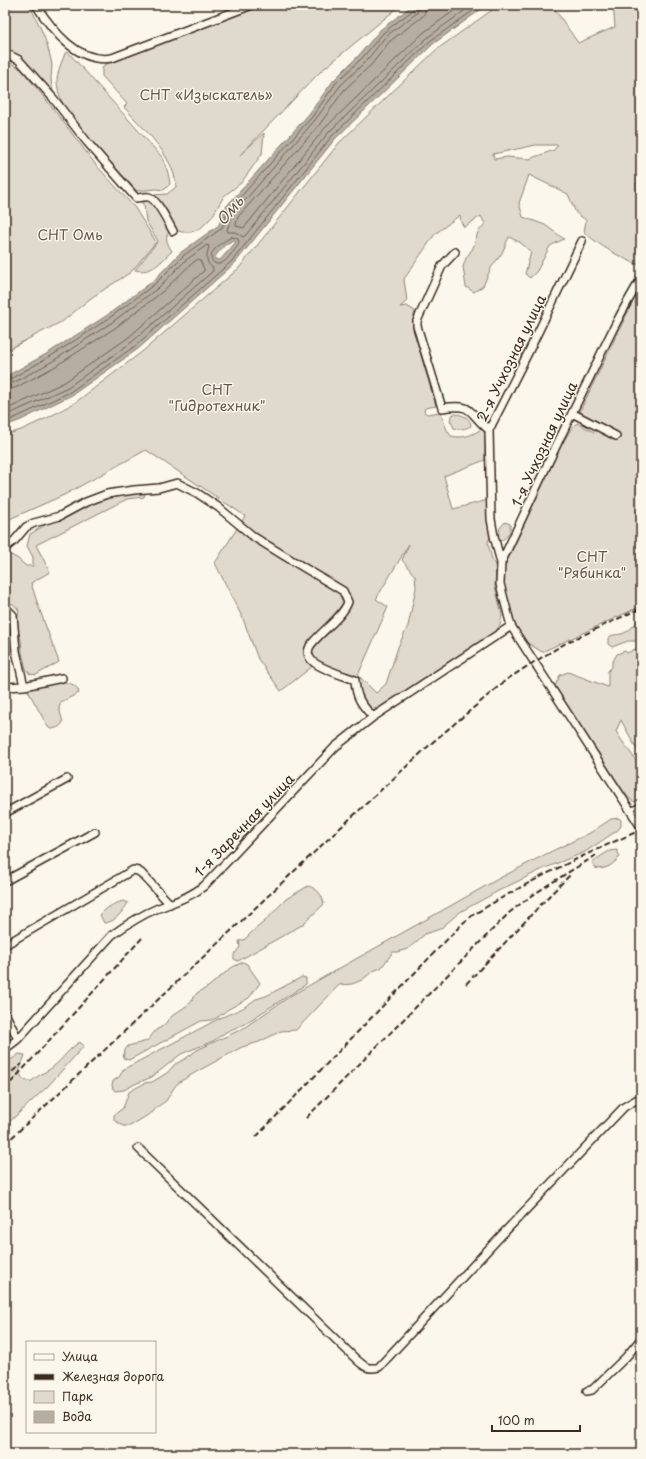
<svg xmlns="http://www.w3.org/2000/svg" width="646" height="1459" font-family="'Playpen Sans',sans-serif">
<rect width="100%" height="100%" fill="#fbf7ec"/>
<filter id="ink" filterUnits="userSpaceOnUse"><feTurbulence type="fractalNoise" baseFrequency=".025" numOctaves="2"/><feDisplacementMap in="SourceGraphic" scale="8" xChannelSelector="R" yChannelSelector="G"/><feConvolveMatrix kernelMatrix="1 2 1 2 8 2 1 2 1" color-interpolation-filters="sRGB"/></filter>
<g filter="url(#ink)">
<!-- green -->
<path fill="#dfd9ce" stroke="#8d8276" fill-rule="evenodd" d="M5,5H29C40,25 48,43 52,65C52,69 51,74 51,78C51,86 54,94 57,102L5,50Z
M253,5H401L321,71L240,155L264,133L262,154L241,183L224,196L212,217L200,229L191,232H182L175,230L169,232C164,238 168,245 172,251C161,262 152,274 135,270L158,241L146,221L144,206L141,201L153,195L167,194L176,187C175,156 143,129 124,107L127,104L102,76V69L104,65Z
M499,5H552L578,43L615,27L613,5H641V180L636,183V190L641,198V263L639,265C619,257 600,246 584,232L586,220L576,213L568,194L529,175L519,203L523,217L545,225L564,239L550,246L537,271L530,278L525,274L531,252L521,243L509,237L502,253L491,268L483,286L474,292L466,287L463,267L466,258L473,248L478,232L485,224L481,216L464,227L461,222L460,215L435,234L404,279L407,301L400,307L407,306L415,311L413,320V329L436,406L425,408L424,412L427,414L440,412L447,430L451,436C464,439 472,435 483,428L487,432L485,437V460L444,476L453,509L488,500L491,532L488,543L492,559L496,568L495,586L502,615L500,625L496,631L379,708L372,709C361,697 357,694 360,677L376,693L386,684L398,647L408,626L416,588L415,576L402,560L409,544L376,599L388,607L359,673L357,685L313,666L281,691L258,659L243,619L215,563L245,516L146,450L64,495L5,521V435L21,430L49,417L76,402L143,351L239,268L339,143L436,50ZM536,145H558L554,150L529,159L507,157L494,159L493,154Z
M68,52L162,157C166,166 169,174 170,184L164,190L156,189L137,191L71,119C64,107 54,89 58,74C59,67 63,60 65,53Z
M5,59L22,70L55,111L96,165L135,208L156,242L131,272L91,298L63,321L5,351Z
M641,290V606L542,652L526,642L510,617L503,590V570L560,447L573,426L577,423L594,432L599,422L579,413L635,297Z
M453,414C461,414 471,417 471,426C465,429 460,430 454,428L450,420Z
M143,491L145,494L144,497L127,499L36,545L50,572L31,583L38,605L59,662L36,675L30,674L26,669L22,653L21,640L18,631L17,618L19,612L18,609L13,604L5,602V593L7,590L5,585L6,582L5,580V552L17,558L26,566H33V557L27,546L30,534L50,522L67,516L94,501L116,494Z
M505,522L510,524C511,532 508,537 500,541L498,537L500,528Z
M5,610L11,615L13,645L5,646Z
M639,619H641V641H628L612,647L608,644V638C613,634 616,635 621,634C628,633 634,625 639,619Z
M641,646V757L621,720L616,731C623,745 636,756 640,771C643,779 641,791 641,800L634,802L627,796L620,786L555,686L560,675L568,672L608,687V671L612,667V663L617,654L625,651L627,653Z
M59,681C67,682 78,684 79,693L61,702L59,708L63,722C61,727 55,729 50,729L48,727L27,689Z
M619,818L621,820V826L618,830L585,852L543,869L500,890L460,912L440,929L425,934L408,949L397,952H393L381,968L373,971L362,980L352,984L339,985L296,1030L281,1031L259,1042L242,1047L198,1071L181,1081L175,1086L166,1101L157,1107L153,1112L130,1126H123L114,1120V1115L123,1108L129,1092L132,1090L145,1083L152,1082L167,1073L175,1064L185,1059L197,1050L242,1029L292,995L498,879L550,852L590,833L611,819Z
M617,850L620,857C613,864 606,871 595,868L592,862L609,851Z
M308,886C318,889 322,894 324,904L302,925L238,961L234,959V955L240,947L239,941L244,940L253,931L264,922L286,899Z
M123,901L128,903C121,913 116,922 104,923L100,915C107,907 113,904 123,901Z
M243,962L247,964L260,983L249,998L227,1010L218,1017L212,1020L201,1021L129,1060L123,1058L125,1050L128,1046L147,1041L156,1030L163,1026L172,1016L189,1004L197,993L208,987L231,968Z
M302,977L306,978V984L302,987L244,1024L226,1032L213,1041L181,1054L152,1077L135,1084L124,1090L115,1091L113,1089L112,1085L113,1081L119,1077L124,1069L220,1018L243,1008L256,999L266,996Z
M80,1042L84,1046L48,1086L5,1126V1114L9,1105L8,1103L5,1106V1064L19,1054L25,1055L19,1072C22,1078 24,1082 32,1081C39,1074 47,1072 54,1066C64,1058 68,1049 80,1042Z"/>
<!-- water -->
<path fill="#b6aea2" stroke="#85796d" fill-rule="evenodd" d="M413,5H487L433,44L335,139L235,263L138,349L72,395L21,420L5,426V377L48,353L106,316L153,281L180,253L219,225L224,209L309,114L333,81L360,54L380,30ZM233,240L236,242L220,260L215,259L216,255L225,245Z"/>
<g fill="none" stroke-linecap="round" stroke-linejoin="round">
<!-- shore -->
<path stroke="#6c5f53" stroke-width="1" d="M420,5L417,13L386,36L367,60L340,86L315,120L233,214L227,230L228,232H235L243,237L245,236L329,132L427,38L472,5
M426,5L425,12L422,17L390,41L371,65L344,90L320,124L238,217L236,224V226L244,228L325,128L423,33L462,5
M232,237L237,238L239,241C239,246 235,250 231,254C229,257 226,261 222,263C215,267 209,260 212,253C216,246 225,240 232,237Z
M5,380L12,378L51,356L108,319L155,284L183,256L222,228L228,211L312,117L336,83L363,57L383,33L413,10L415,5
M5,385L15,382L53,361L111,323L158,288L186,260L207,245L209,246C207,255 204,262 213,268V271L132,342L68,387L5,416
M5,391L17,387L56,366L115,328L162,292L190,265L198,259L200,260L204,269V271L129,337L65,382L5,410
M5,422L19,416L70,392L135,346L232,261L332,136L430,41L481,5"/>
<defs>
<path id="minor" d="M36,5C52,30 78,64 112,58L252,5
M5,53L19,60L53,98L87,142L136,198C140,198 145,196 149,197C157,199 169,224 173,231
M455,252L442,266L417,321V326L442,408C476,403 467,413 489,430
M641,279C621,311 605,345 589,379C558,440 530,502 501,563L500,584L511,626L641,827
M572,413L616,436
M5,548L15,540L26,527L34,523L60,516L86,502L107,494L134,490L159,488L177,483L197,493L218,507L254,537L283,555L343,591L348,602C343,617 320,632 310,646C308,650 307,654 310,658C314,667 345,676 355,680C356,698 361,704 373,717
M501,563L494,536L491,519L489,430L529,351L582,241
M5,607L13,615L16,651L24,686
M5,687L24,686L62,678
M631,812L641,807
M5,813L67,779
M5,881L95,832
M5,945L133,870L138,871L141,873L170,904
M5,1013L18,1039
M5,1049L18,1039L112,935C126,925 139,916 156,909C173,902 189,898 204,886L335,747L373,717L511,626
M138,1148L357,1360C365,1367 369,1370 379,1367L496,1241L624,1107L641,1097
M587,1391L592,1390L626,1357L641,1339"/>
</defs>
<!-- minor casing -->
<use href="#minor" stroke="#3b2a1e" stroke-width="10"/>
<!-- minor -->
<use href="#minor" stroke="#fbf7ec" stroke-width="7"/>
<!-- rail -->
<path stroke="#3b2a1e" stroke-width="2" stroke-dasharray="6 3" stroke-linecap="butt" d="M466,984L549,896L570,875
M5,1077L22,1064
M5,1089L142,938
M306,1118L509,913C537,890 568,873 598,854
M256,1137L463,923L473,915C526,882 583,855 641,830
M5,1144L340,828L434,741L472,709L506,680L534,662L566,643L641,608"/>
</g>
</g>
<g text-anchor="middle" dominant-baseline="central" stroke-width="3" stroke-linejoin="round" paint-order="stroke">
<!-- park labels -->
<g font-size="14" fill="#64564a" stroke="#fbf7ec">
<text x="206" y="94">СНТ «Изыскатель»</text>
<text x="70" y="234">СНТ Омь</text>
<text x="217" y="389">СНТ<tspan x="217" dy="16">"Гидротехник"</tspan></text>
<text x="592" y="556">СНТ<tspan x="592" dy="16">"Рябинка"</tspan></text>
</g>
<!-- street labels -->
<g font-size="14" fill="#3b2a1e" stroke="#fbf7ec">
<text transform="translate(511 358) rotate(-64)">2-я Учхозная улица</text>
<text transform="translate(544 444) rotate(-65)">1-я Учхозная улица</text>
<text transform="translate(244 825) rotate(-46)">1-я Заречная улица</text>
</g>
<!-- water labels -->
<g font-size="15" font-style="italic" fill="#605246" stroke="#fbf7ec">
<text transform="translate(229 210) rotate(-50)">Омь</text>
</g>
</g>
<!-- margin -->
<rect width="646" height="1459" fill="none" stroke="#fbf7ec" stroke-width="20"/>
<rect x="10" y="10" width="626" height="1439" fill="none" stroke="#3b2a1e" stroke-width="1.5" filter="url(#ink)"/>
<!-- legend -->
<rect x="26" y="1341" width="130" height="92" fill="#fbf7ec" stroke="#aea59a"/>
<rect x="34" y="1354" width="20" height="6" fill="#fbf7ec" stroke="#aea59a"/>
<text x="62" y="1361" font-size="12" fill="#3b2a1e">Улица</text>
<rect x="34" y="1374" width="20" height="6" fill="#3b2a1e" stroke="#aea59a"/>
<text x="62" y="1381" font-size="12" fill="#3b2a1e">Железная дорога</text>
<rect x="34" y="1391" width="20" height="12" fill="#dfd9ce" stroke="#aea59a"/>
<text x="62" y="1401" font-size="12" fill="#3b2a1e">Парк</text>
<rect x="34" y="1411" width="20" height="12" fill="#b6aea2" stroke="#aea59a"/>
<text x="62" y="1421" font-size="12" fill="#3b2a1e">Вода</text>
<!-- scale -->
<path d="M492 1425v6h88v-6" fill="none" stroke="#3b2a1e" stroke-width="2"/>
<text x="498" y="1425" font-size="12" fill="#3b2a1e" stroke="#fbf7ec" stroke-width="3" paint-order="stroke">100 m</text>
</svg>
